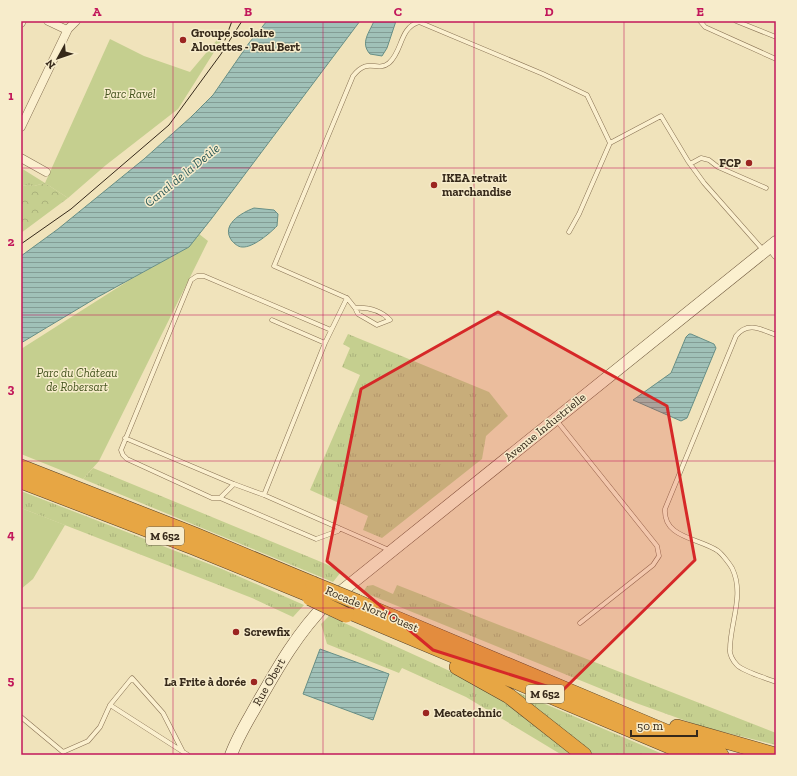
<svg xmlns="http://www.w3.org/2000/svg" width="797" height="776" font-family="'Zilla Slab',serif">
<defs>
<pattern id="grass-tufts" width="24" height="20" patternUnits="userSpaceOnUse"><rect width="24" height="20" fill="#c5cf8f"/><path d="M3 7l-1-3M5 7V3M7 7l1-3M15 17l-1-3M17 17v-4M19 17l1-3" fill="none" stroke="#aab27b"/></pattern>
<pattern id="forest-crowns" width="20" height="18" patternUnits="userSpaceOnUse"><rect width="20" height="18" fill="#c5cf8f"/><path d="M2 6a3 3 0 1 1 6 0M12 15a3 3 0 1 1 6 0" fill="none" stroke="#aab27b"/></pattern>
<pattern id="water-rules" width="6" height="5" patternUnits="userSpaceOnUse"><rect width="6" height="5" fill="#a0c1b8"/><path d="M0 2.5h6" fill="none" stroke="#839d95"/></pattern>
</defs>
<rect width="100%" height="100%" fill="#f0e3bb"/>
<!-- grass -->
<path fill="url(#grass-tufts)" d="M21,168L45,183L34,186L21,185Z
M348,334L489,392L508,416L486,436L482,459L382,538L363,530L368,516L310,490L360,375L342,367L350,348L343,344Z
M93,468L326,564L341,572L333,582L83,479Z
M21,491L222,569L304,605L293,617L252,598L21,508Z
M373,585L393,594L397,585L776,733V745L703,727L636,703L363,592L367,586Z
M329,616L463,677L502,699L574,755H562L466,697L402,668L399,673L327,644L321,624Z
M517,692L665,755H592L522,699Z"/>
<!-- forest -->
<path fill="url(#forest-crowns)" d="M45,183L68,198L21,233V185L34,186Z"/>
<!-- park -->
<path fill="#c5cf8f" d="M222,34L221,41L178,109L106,165L68,198L45,183L110,39L144,56L190,72Z
M199,234L208,241L99,461L83,479L21,454V349L128,281L188,247Z
M21,508L65,525L33,579L21,589Z"/>
<!-- water -->
<path fill="url(#water-rules)" stroke="#678f86" d="M267,21H360L212,218L189,247L96,298L21,343V256L58,229L144,159L191,117L213,95L249,43Z
M374,21H396L387,48L382,56L370,54C360,43 369,33 374,21Z
M254,208L274,210L278,214L277,226C270,233 253,248 242,247C238,247 234,243 232,241C220,225 241,213 254,208Z
M689,334H691L714,344L716,348L687,418L681,421L633,400L671,373L686,337Z
M320,649L389,674L373,720L303,694Z"/>
<g fill="none" stroke-linecap="round" stroke-linejoin="round">
<defs>
<path id="lane" d="M700,21L705,27L776,59
M736,21L776,37
M690,164L701,158L709,160L718,167L766,188
M569,232L579,214L610,143L661,116L688,161L704,183L764,251
M347,298L355,308L358,314L377,325L390,320C381,311 368,307 355,308
M272,320L325,343
M776,335C761,329 747,321 736,336L665,509C663,538 699,538 718,551C722,554 729,563 732,568C745,594 730,623 730,649C729,654 733,661 737,665C744,672 766,678 776,682
M557,421L657,546L659,556L653,565L580,623
M125,438L234,484
M264,495L234,484L220,498L316,539L338,531L339,528
M220,498H212L127,459L123,455L121,450L191,280L197,276H204L331,330
M389,550L264,495L325,343L347,298L274,266L353,76C369,56 376,73 389,63C403,51 399,28 419,22L543,74L587,95L610,143
M21,717L63,752L88,741L100,727L110,705
M182,750L163,713L132,678L110,705L188,755"/>
<path id="street" d="M48,21L67,30
M21,23L22,21
M21,127L68,29L76,21
M21,158L46,172
M770,247L776,255"/>
<path id="secondary" d="M231,755C237,738 247,722 256,706C277,669 297,633 327,603L776,242"/>
<path id="highway" d="M21,467L195,535L313,584
M21,481L193,547L318,598
M357,602L721,755
M348,611L691,755
M457,667L509,696L584,755
M677,727L775,755"/>
</defs>
<!-- lane casing -->
<use href="#lane" stroke="#887254" stroke-width="5"/>
<!-- street casing -->
<use href="#street" stroke="#887254" stroke-width="9"/>
<!-- secondary casing -->
<use href="#secondary" stroke="#6a5338" stroke-width="13"/>
<!-- highway casing -->
<use href="#highway" stroke="#554029" stroke-width="16"/>
<!-- lane -->
<use href="#lane" stroke="#fbf0cf" stroke-width="4"/>
<!-- street -->
<use href="#street" stroke="#fbf0cf" stroke-width="8"/>
<!-- secondary -->
<use href="#secondary" stroke="#fbf0cf" stroke-width="12"/>
<!-- highway -->
<use href="#highway" stroke="#e7a644" stroke-width="15"/>
<!-- tram -->
<path stroke="#36291a" stroke-width="1" d="M225,40L232,21
M21,244L71,209L169,125L221,54L242,21"/>
<defs>
<path id="highway-bridge" d="M313,584L357,602
M310,598L346,615"/>
</defs>
<!-- highway-bridge casing -->
<use href="#highway-bridge" stroke="#554029" stroke-width="16" stroke-linecap="butt"/>
<!-- highway-bridge -->
<use href="#highway-bridge" stroke="#e7a644" stroke-width="15"/>
</g>
<!-- marked area -->
<path fill="#d62828" fill-opacity="0.2" stroke="#d62828" stroke-width="3" stroke-linejoin="round" d="M498,312L667,406L695,560L562,691L433,650L327,561L361,389Z"/>
<!-- grid -->
<path fill="none" stroke="#c2185b" stroke-width="1" stroke-opacity="0.55" d="M173,21V755M323,21V755M474,21V755M624,21V755M21,168H776M21,315H776M21,461H776M21,608H776"/>
<!-- markers -->
<g fill="#9b2521" stroke="#f7eccb" stroke-width="1.5">
<circle cx="183" cy="40" r="4"/>
<circle cx="749" cy="163" r="4"/>
<circle cx="434" cy="185" r="4"/>
<circle cx="236" cy="632" r="4"/>
<circle cx="254" cy="682" r="4"/>
<circle cx="426" cy="713" r="4"/>
</g>
<g text-anchor="middle" dominant-baseline="central" stroke-width="3" stroke-linejoin="round" paint-order="stroke">
<!-- shield labels -->
<g fill="#f7eccb" stroke="#70644f" stroke-width="1">
<rect x="146" y="527" width="38" height="18" rx="3"/>
<rect x="526" y="685" width="38" height="18" rx="3"/>
</g>
<g font-size="11" font-weight="bold" fill="#36291a">
<text x="165" y="536">M 652</text>
<text x="545" y="694">M 652</text>
</g>
<!-- poi labels -->
<g font-size="12" font-weight="bold" fill="#36291a" stroke="#f7eccb" text-anchor="start">
<text x="191" y="33">Groupe scolaire<tspan x="191" dy="14">Alouettes - Paul Bert</tspan></text>
<text x="741" y="163" text-anchor="end">FCP</text>
<text x="442" y="178">IKEA retrait<tspan x="442" dy="14">marchandise</tspan></text>
<text x="244" y="632">Screwfix</text>
<text x="246" y="682" text-anchor="end">La Frite à dorée</text>
<text x="434" y="713">Mecatechnic</text>
</g>
<!-- park labels -->
<g font-size="12" font-style="italic" fill="#45541f" stroke="#f7eccb">
<text x="130" y="94">Parc Ravel</text>
<text x="77" y="373">Parc du Château<tspan x="77" dy="14">de Robersart</tspan></text>
</g>
<!-- street labels -->
<g font-size="12" fill="#36291a" stroke="#f7eccb">
<text transform="translate(545 427) rotate(-39)">Avenue Industrielle</text>
<text transform="translate(372 609) rotate(23)">Rocade Nord Ouest</text>
<text transform="translate(269 682) rotate(-60)">Rue Obert</text>
</g>
<!-- water labels -->
<g font-size="13" font-style="italic" fill="#285756" stroke="#f7eccb">
<text transform="translate(182 175) rotate(-39)">Canal de la Deûle</text>
</g>
</g>
<!-- border -->
<rect width="797" height="776" fill="none" stroke="#f7eccb" stroke-width="44"/>
<!-- north arrow -->
<g transform="translate(58 58) rotate(230)" stroke="#f7eccb" stroke-width="3" paint-order="stroke">
<path d="M0-3L7 15L0 10L-7 15Z" fill="#36291a"/>
<text y="-6" font-size="11" font-weight="bold" text-anchor="middle" fill="#36291a">N</text>
</g>
<!-- scale -->
<path d="M631 730v6h66v-6" fill="none" stroke="#36291a" stroke-width="2"/>
<text x="637" y="730" font-size="12" fill="#36291a" stroke="#f7eccb" stroke-width="3" paint-order="stroke">50 m</text>
<rect x="22" y="22" width="753" height="732" fill="none" stroke="#c2185b" stroke-width="1.5"/>
<g font-size="13" text-anchor="middle" font-weight="bold" fill="#c2185b">
<text x="97" y="16">A</text>
<text x="248" y="16">B</text>
<text x="398" y="16">C</text>
<text x="549" y="16">D</text>
<text x="700" y="16">E</text>
<text x="11" y="100">1</text>
<text x="11" y="246">2</text>
<text x="11" y="393">3</text>
<text x="11" y="539">4</text>
<text x="11" y="685">5</text>
</g>
</svg>
